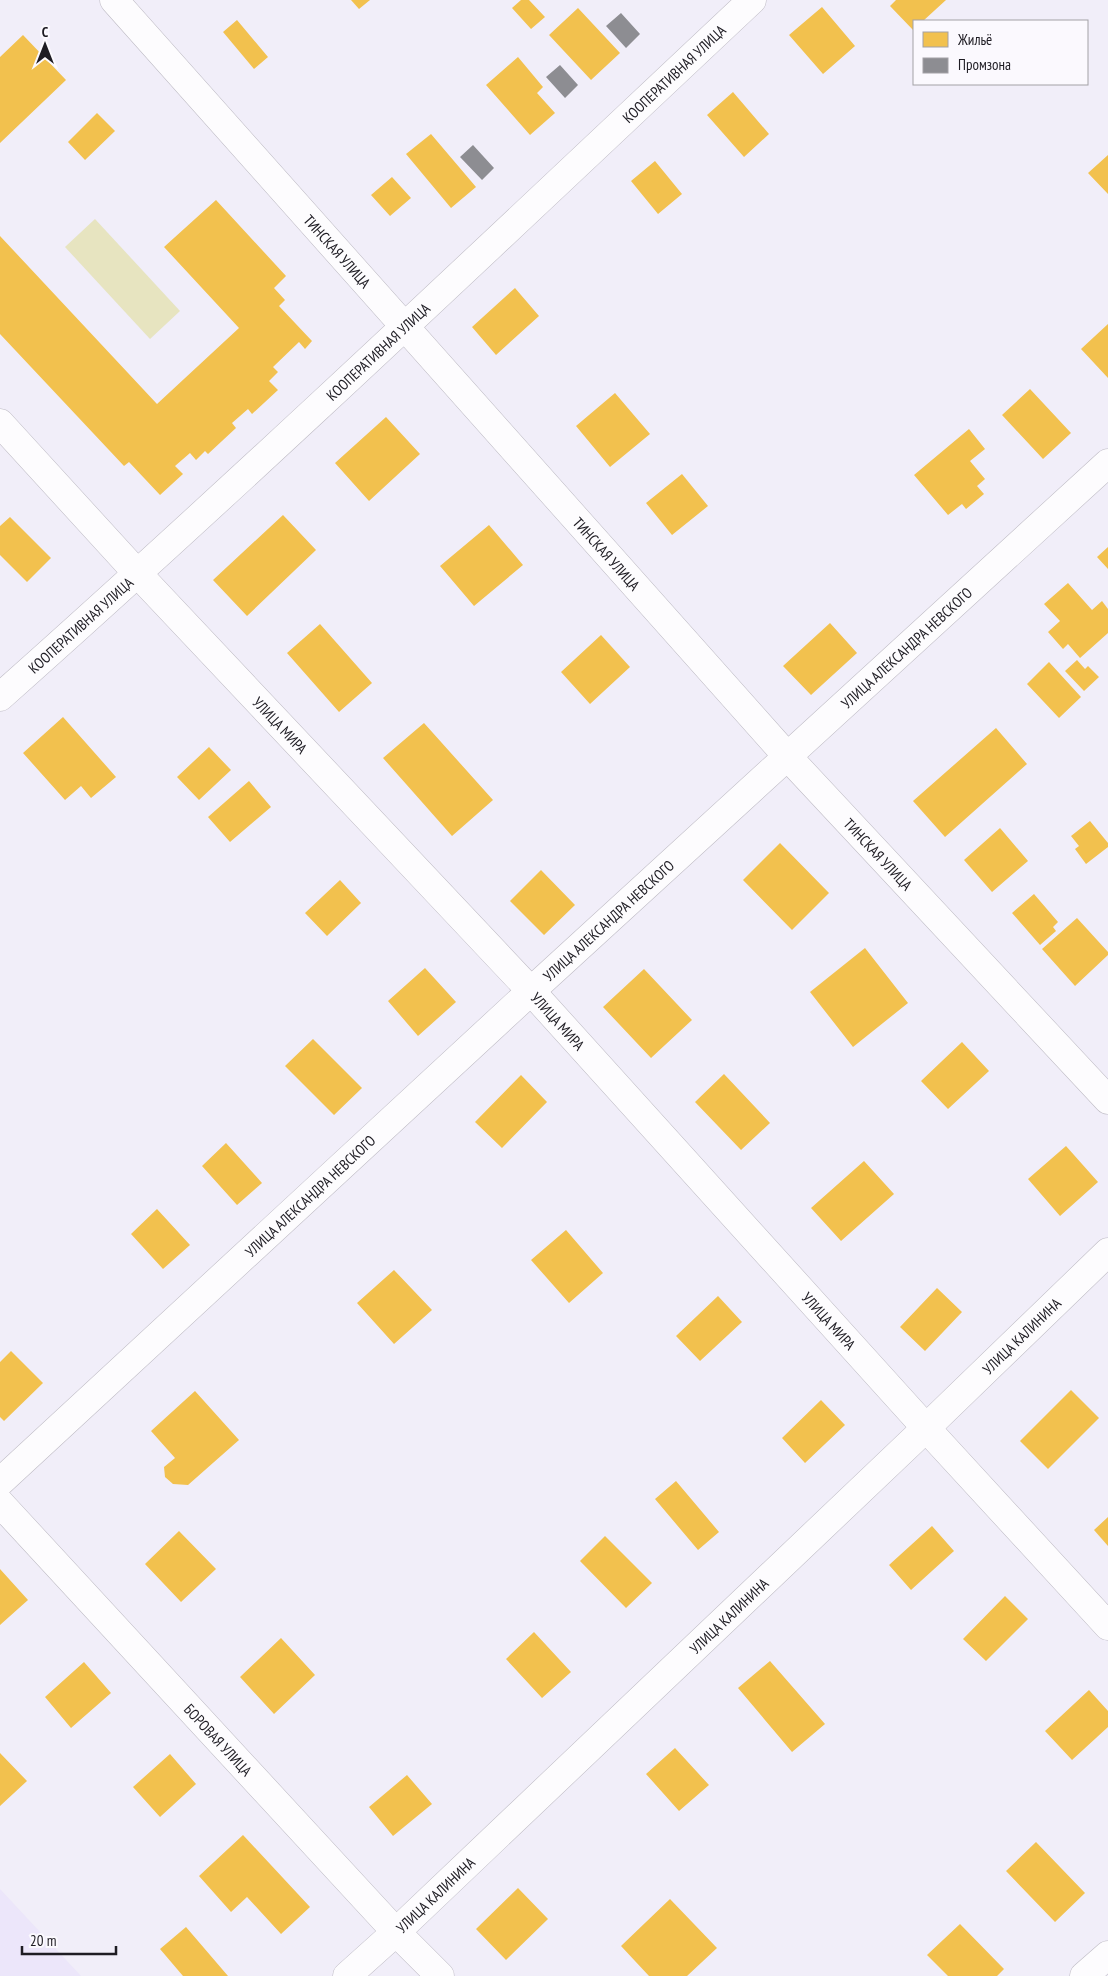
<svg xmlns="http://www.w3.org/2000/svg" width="1108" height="1976" font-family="'PT Sans Narrow',sans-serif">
<rect width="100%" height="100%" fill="#f1eef9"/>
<!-- built -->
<path fill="#ece6fa" d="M0,1889L81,1976H0Z"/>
<!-- green -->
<path fill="#e7e4c0" d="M95,219L180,311L150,339L65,247Z"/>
<!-- homes -->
<path fill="#f2c14e" d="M351,0H370L359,9Z
M521,0H529L545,17L531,29L512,8Z
M896,0H946L923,21H914V31L890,6Z
M822,7L855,46L823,74L789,35Z
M578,8L620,53L591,80L549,35Z
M237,20L268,57L254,69L223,32Z
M23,35L66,80L0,143V57Z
M518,57L543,87L537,93L555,113L530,135L486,85Z
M733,92L769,134L744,157L707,115Z
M97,113L115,131L85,160L68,142Z
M431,134L476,187L451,208L406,154Z
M1108,155V194L1088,173Z
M655,161L682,194L658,214L631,181Z
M392,177L411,198L390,216L371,195Z
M216,200L286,276L274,288L285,300L279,306L312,341L305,349L299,342L273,367L278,372L269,381L278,390L252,414L248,409L232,423L236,428L208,454L205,451L196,460L190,453L175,466L183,474L160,495L129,462L124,466L0,334V236L157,404L239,328L164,247Z
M515,288L539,316L496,355L472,327Z
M1108,324V378L1081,349Z
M1030,389L1071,433L1043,459L1002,415Z
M615,393L650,434L610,467L576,426Z
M386,417L420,454L369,501L335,463Z
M969,429L985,449L970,461L985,479L977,486L984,494L966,509L962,504L948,515L914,475Z
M682,474L708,506L672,535L646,503Z
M283,515L316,550L247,616L213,580Z
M10,517L51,558L27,582L0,555V526Z
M489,525L523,565L474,606L440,566Z
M1108,547V569L1097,557Z
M1068,583L1092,610L1102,601L1108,609V633L1080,658L1068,644L1063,649L1048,632L1060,621L1044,604Z
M830,623L857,653L811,695L783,666Z
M320,624L372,683L339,712L287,653Z
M601,635L630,667L590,704L561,672Z
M1077,660L1085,669L1088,666L1099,677L1084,691L1065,671Z
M1049,662L1081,697L1059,718L1027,684Z
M63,717L116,777L91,798L81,786L65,800L23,753Z
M424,723L493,800L452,836L383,758Z
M996,728L1027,764L945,837L913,801Z
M209,747L231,770L199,800L177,777Z
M249,781L271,807L230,842L208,817Z
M1090,821L1108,843V847L1086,864L1075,849L1079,846L1071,836Z
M1000,828L1028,861L992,892L964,860Z
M780,843L829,893L792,930L743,880Z
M541,870L575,905L544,935L510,901Z
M340,880L361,903L327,936L305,913Z
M1034,894L1058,922L1053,927L1056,931L1040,945L1012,913Z
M1077,918L1108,952V955L1075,986L1042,949Z
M865,948L908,1003L853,1047L810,992Z
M425,968L456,1002L418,1036L388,1001Z
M644,969L692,1020L651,1058L603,1007Z
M313,1039L362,1088L334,1115L285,1066Z
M962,1042L989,1071L948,1109L921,1081Z
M724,1074L770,1123L741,1150L695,1102Z
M521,1075L547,1102L502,1148L475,1122Z
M226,1143L262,1183L237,1205L202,1166Z
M1066,1146L1098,1182L1060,1216L1028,1179Z
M864,1161L894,1194L841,1241L811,1208Z
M157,1209L190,1245L163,1269L131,1234Z
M566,1230L603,1273L569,1303L531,1260Z
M394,1270L432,1310L394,1344L357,1303Z
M937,1288L962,1312L925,1351L900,1327Z
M718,1296L742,1322L700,1361L676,1336Z
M11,1351L43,1383L4,1421L0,1417V1362Z
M1071,1390L1099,1418L1048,1469L1020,1441Z
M195,1391L239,1440L188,1485L173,1484L165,1477L164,1467L175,1458L151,1431Z
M821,1400L845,1425L805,1463L782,1438Z
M676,1481L719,1532L698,1550L655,1499Z
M1108,1517V1546L1094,1530Z
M932,1526L954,1551L911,1590L889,1565Z
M179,1531L216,1569L181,1602L145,1564Z
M605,1536L652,1583L626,1608L580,1561Z
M0,1569L28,1600L0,1625Z
M1005,1596L1028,1619L986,1661L963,1639Z
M534,1632L571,1672L542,1698L506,1659Z
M281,1638L315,1675L274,1714L240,1677Z
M770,1661L825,1724L792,1752L738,1688Z
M84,1662L111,1693L71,1728L45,1697Z
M1089,1690L1108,1711V1727L1072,1760L1045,1731Z
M675,1748L709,1785L679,1811L646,1774Z
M0,1753L27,1781L0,1806Z
M170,1754L196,1784L160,1817L133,1787Z
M407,1775L432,1804L393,1836L369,1807Z
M243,1835L310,1907L281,1934L247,1897L231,1912L199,1876Z
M1036,1842L1085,1893L1055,1922L1006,1871Z
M518,1888L548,1919L506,1960L476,1929Z
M670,1899L717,1948L687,1976H649L621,1946Z
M960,1924L1004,1969L997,1976H948L927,1955Z
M186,1927L228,1976H183L160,1949Z"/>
<!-- industry -->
<path fill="#8d8d92" d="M621,13L640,34L626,48L606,26Z
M560,65L578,85L565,98L546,77Z
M473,145L494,168L482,180L460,157Z"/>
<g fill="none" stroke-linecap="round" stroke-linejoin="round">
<defs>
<g id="street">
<path id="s1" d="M114,0L787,756L1108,1100"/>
<path id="s2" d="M0,697C255,470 503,234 752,0"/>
<path id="s3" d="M0,1482L531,991L1108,463"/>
<path id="s4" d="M0,1503L396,1932L440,1976"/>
<path id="s5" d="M347,1976L396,1932L926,1428L1108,1252"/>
<path d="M1084,1976L1108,1955"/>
</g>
<g id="secondary">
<path id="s6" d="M0,423L138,574L531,991L926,1428L1108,1626"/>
</g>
</defs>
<!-- street casing -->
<use href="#street" stroke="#bdbac3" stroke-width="29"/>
<!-- secondary casing -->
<use href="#secondary" stroke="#bdbac3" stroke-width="29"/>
<!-- street -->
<use href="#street" stroke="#fdfcfe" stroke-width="28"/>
<!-- secondary -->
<use href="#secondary" stroke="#fdfcfe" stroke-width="28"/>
</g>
<g text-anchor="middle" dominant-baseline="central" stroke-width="5" stroke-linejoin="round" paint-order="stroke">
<!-- street labels -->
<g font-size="15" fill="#1e1c23" stroke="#fbf9fe">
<text stroke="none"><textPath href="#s2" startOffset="918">КООПЕРАТИВНАЯ УЛИЦА</textPath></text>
<text stroke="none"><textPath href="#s1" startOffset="336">ТИНСКАЯ УЛИЦА</textPath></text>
<text stroke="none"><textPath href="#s2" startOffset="512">КООПЕРАТИВНАЯ УЛИЦА</textPath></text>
<text stroke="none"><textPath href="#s1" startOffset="741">ТИНСКАЯ УЛИЦА</textPath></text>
<text stroke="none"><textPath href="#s2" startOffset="108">КООПЕРАТИВНАЯ УЛИЦА</textPath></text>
<text stroke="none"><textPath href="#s3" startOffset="1232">УЛИЦА АЛЕКСАНДРА НЕВСКОГО</textPath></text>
<text stroke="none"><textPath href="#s6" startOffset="412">УЛИЦА МИРА</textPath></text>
<text stroke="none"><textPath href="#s1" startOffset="1146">ТИНСКАЯ УЛИЦА</textPath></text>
<text stroke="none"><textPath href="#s3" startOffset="828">УЛИЦА АЛЕКСАНДРА НЕВСКОГО</textPath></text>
<text stroke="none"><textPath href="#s6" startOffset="818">УЛИЦА МИРА</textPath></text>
<text stroke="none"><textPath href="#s3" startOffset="422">УЛИЦА АЛЕКСАНДРА НЕВСКОГО</textPath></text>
<text stroke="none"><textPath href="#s6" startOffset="1222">УЛИЦА МИРА</textPath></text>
<text stroke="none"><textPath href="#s5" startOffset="930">УЛИЦА КАЛИНИНА</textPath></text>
<text stroke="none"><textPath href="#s5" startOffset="525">УЛИЦА КАЛИНИНА</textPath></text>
<text stroke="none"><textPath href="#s4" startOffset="322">БОРОВАЯ УЛИЦА</textPath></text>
<text stroke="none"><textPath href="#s5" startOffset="120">УЛИЦА КАЛИНИНА</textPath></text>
</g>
</g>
<!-- legend -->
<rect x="913" y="20" width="175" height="65" fill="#fbf9fe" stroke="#a3a1a6"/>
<rect x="923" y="32" width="25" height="15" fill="#f2c14e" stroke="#a3a1a6"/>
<text x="958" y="45" font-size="15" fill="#1e1c23">Жильё</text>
<rect x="923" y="58" width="25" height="15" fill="#8d8d92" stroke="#a3a1a6"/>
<text x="958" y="70" font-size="15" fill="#1e1c23">Промзона</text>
<!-- north arrow -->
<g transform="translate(45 45)" stroke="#fbf9fe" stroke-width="4" paint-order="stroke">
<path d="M0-4L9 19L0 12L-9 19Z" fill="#1e1c23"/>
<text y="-8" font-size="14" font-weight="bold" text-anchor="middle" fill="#1e1c23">С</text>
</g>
<!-- scale -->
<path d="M22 1946v8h94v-8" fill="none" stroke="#1e1c23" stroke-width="2.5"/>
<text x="30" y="1946" font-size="15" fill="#1e1c23" stroke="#fbf9fe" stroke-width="4" paint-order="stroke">20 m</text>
</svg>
